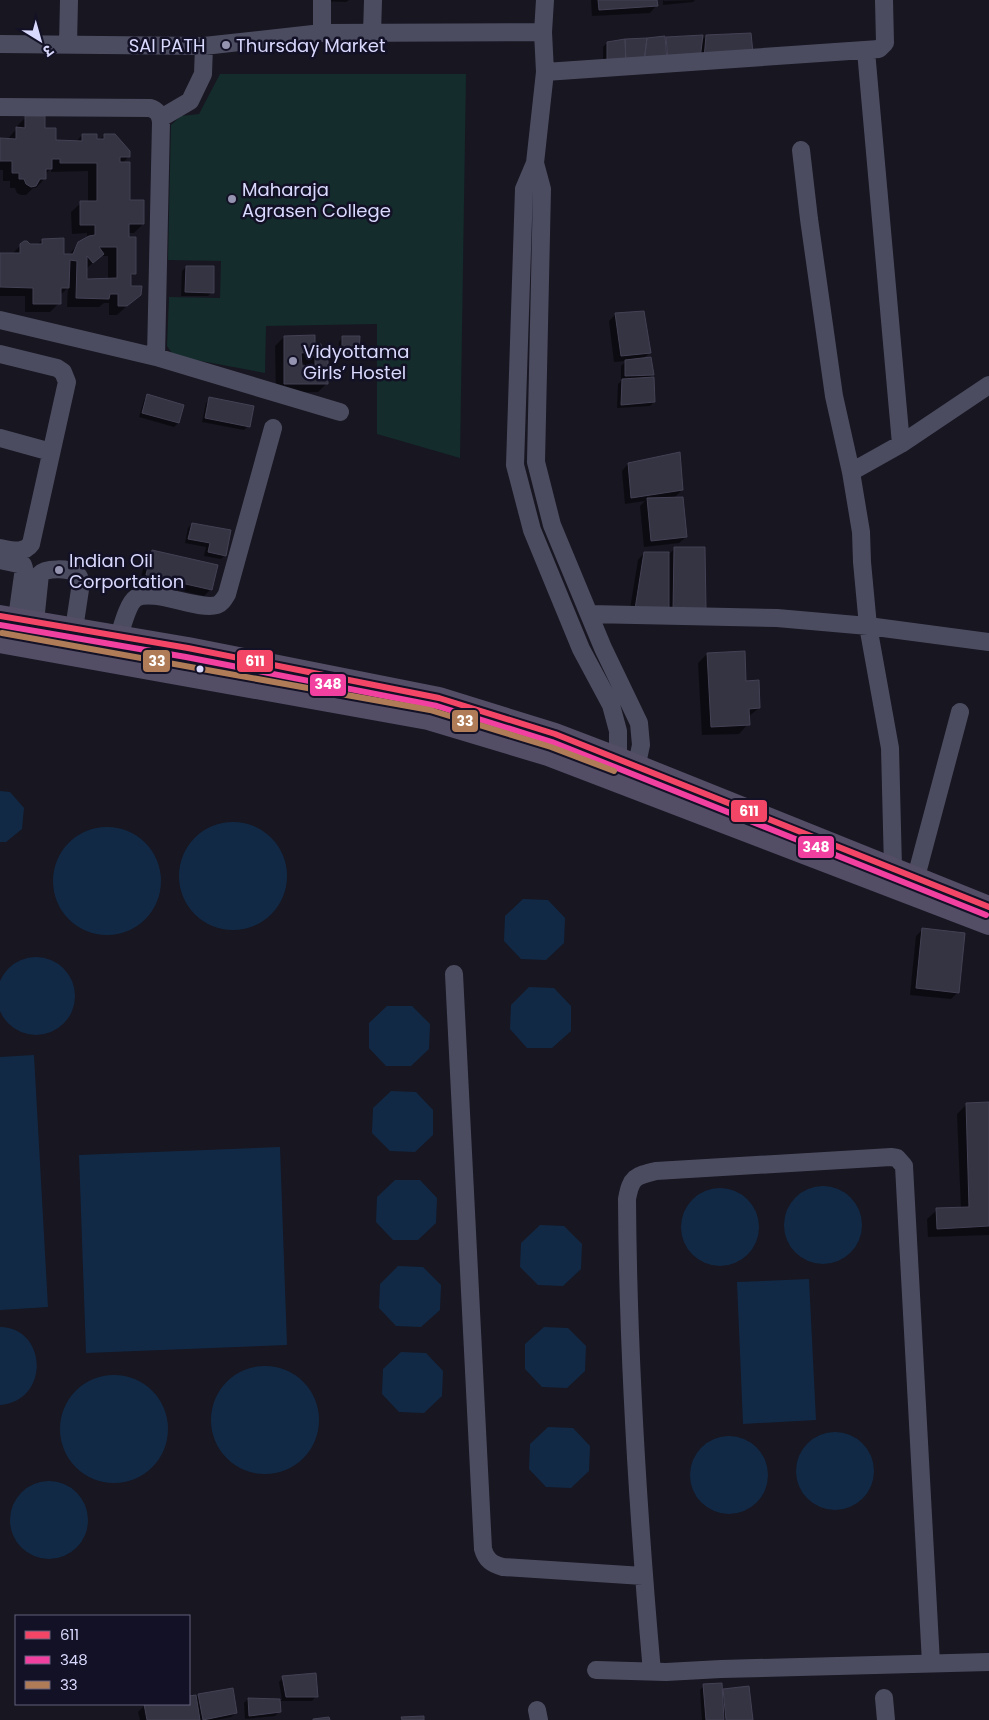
<svg xmlns="http://www.w3.org/2000/svg" width="989" height="1720" font-family="Poppins,'Noto Sans Devanagari',sans-serif">
<rect width="100%" height="100%" fill="#171621"/>
<!-- green -->
<path fill="#142c2b" d="M220,74H466L460,458L377,434V324L266,326L265,373L174,356L167,346L169,297L220,298L221,261L168,260L171,125L181,116L199,114Z"/>
<!-- water -->
<path fill="#122945" d="M0,791L10,792L24,808L22,829L6,842H0Z
M179 876a54 54 0 1 1 108 0a54 54 0 1 1-108 0Z
M53 881a54 54 0 1 1 108 0a54 54 0 1 1-108 0Z
M523,899L548,900L565,918L564,943L546,960L521,959L504,941L505,916Z
M-3 996a39 39 0 1 1 78 0a39 39 0 1 1-78 0Z
M529,987L554,988L571,1006V1031L552,1048H527L510,1029L511,1005Z
M387,1006H412L430,1024L429,1049L411,1066H386L369,1048V1023Z
M34,1055L48,1307L0,1310V1057Z
M391,1091L416,1092L433,1110V1135L415,1152L390,1151L372,1133L373,1108Z
M280,1147L287,1345L86,1353L79,1155Z
M395,1180H420L437,1198L436,1223L418,1240H393L376,1222L377,1197Z
M784 1225a39 39 0 1 1 78 0a39 39 0 1 1-78 0Z
M681 1227a39 39 0 1 1 78 0a39 39 0 1 1-78 0Z
M540,1225L564,1226L582,1244L581,1269L563,1286L538,1285L520,1267L521,1243Z
M398,1266L423,1267L441,1285L440,1310L421,1327L396,1326L379,1308L380,1284Z
M809,1279L816,1420L743,1424L737,1282Z
M0,1327C48,1328 50,1401 0,1405Z
M544,1327L568,1328L586,1346L585,1371L567,1388L542,1387L525,1369V1344Z
M401,1352L426,1353L443,1371L442,1396L424,1413L399,1412L382,1394L383,1369Z
M211 1420a54 54 0 1 1 108 0a54 54 0 1 1-108 0Z
M60 1429a54 54 0 1 1 108 0a54 54 0 1 1-108 0Z
M548,1427L573,1428L590,1446L589,1471L571,1488L546,1487L529,1469L530,1444Z
M796 1471a39 39 0 1 1 78 0a39 39 0 1 1-78 0Z
M690 1475a39 39 0 1 1 78 0a39 39 0 1 1-78 0Z
M10 1520a39 39 0 1 1 78 0a39 39 0 1 1-78 0Z"/>
<!-- shadow -->
<path fill="#0007" fill-rule="evenodd" d="M318,0H349L346,2L318,1Z
M591,0H656V6L650,13L592,16Z
M663,0L664,1L695,0L693,2L663,5Z
M706,36L751,53L603,68V47L607,43L664,41L667,38L701,41Z
M26,117L44,129L55,142H76L82,135L99,140L104,136L129,156L122,164L128,201L143,224L134,233H128L134,273L130,278V287L140,294L117,315H109V303H104L99,307H67L68,288L59,296V303L50,312H25V296H0V254H12L24,242L30,245H37L42,240L63,255H69L79,243L87,239V233L72,234L71,212L81,203H88V171L51,172V168L45,175V178L36,188H33L26,195H21L17,193L15,188H10V181H3V170H0V140H7L17,128V126ZM100,256H108V280H86L85,270Z
M186,267L212,292L208,296H181L182,271Z
M616,314L650,352L643,359L653,375L649,378L654,402L650,406L617,408L618,384L621,381V366L626,361L614,362L609,321Z
M284,337L314,345L320,357L327,383L318,392L276,393L275,346ZM301,362L308,367H301Z
M343,337L358,354L354,359H338L339,342Z
M148,396L178,423L174,427L139,417L144,400Z
M210,399L248,426L244,430L202,422L206,403Z
M628,464L682,490L674,498L686,537L679,543L644,547L640,506L645,501L625,504L622,471Z
M192,524L225,555L221,559L204,556L206,547L185,543L188,528Z
M675,548L705,609L629,615L638,560L644,553L668,555Z
M153,551L211,589L204,596L140,581L146,558Z
M707,654L745,682L759,708L748,717V724L739,734L702,735L698,663Z
M922,930L958,992L951,999L910,995L916,936Z
M966,1105L989,1128V1235L928,1237L927,1219L937,1210L961,1209L957,1114Z
M283,1678L316,1696L312,1701H279L280,1711L275,1716L245,1719L244,1703L248,1699L282,1700L279,1682Z
M704,1686L721,1693L724,1691L752,1720H702L700,1690Z
M199,1695L236,1713L231,1717L216,1720H140L138,1712L145,1705L154,1704H189V1698L195,1697V1699Z"/>
<!-- building -->
<path fill="#353443" stroke="#434154" fill-rule="evenodd" d="M598,0H657L658,6L599,10Z
M751,33L753,53L704,59L706,35Z
M703,35L700,59L668,61L666,37Z
M665,36L667,61L644,62L647,38Z
M647,38L644,62L626,63L625,39Z
M625,39L626,63L607,64V42Z
M25,116H45V128H56V140L82,141V134H97V139H104V134H115L130,151V157H120V162H130V200H144V224H129V237H136V274H131V286H142L141,295L127,306H118V294H110L109,299L76,298L77,261L70,260L69,288H61V304H33V288L0,287V253H20V244L24,241H27L30,244H42V239L64,238V254H73L78,242L89,236L95,235V225H80V201H97V163H60V159H52V169H46V179H40L36,186L31,187L26,184L24,179H19V173H12V161H0V138L16,139V127L25,128ZM99,247H117V278L87,279V256L93,263L104,254Z
M186,266H214V293L185,292Z
M644,311L651,353L621,356L615,313Z
M315,335V344H321V356H328V384H284V336ZM309,352L315,357V366H302L301,353Z
M342,336H360L359,355H342Z
M651,357L654,375L625,376V360Z
M654,377L655,402L621,405L622,379Z
M147,394L184,405L179,423L142,413Z
M209,397L254,406L250,427L205,418Z
M680,452L683,490L631,498L628,463Z
M683,497L687,537L651,541L647,498Z
M192,523L231,530L226,556L208,552L210,543L188,539Z
M674,547H705L706,610L673,611Z
M152,550L218,565L212,590L146,575Z
M644,552H669V611L635,609Z
M745,651L746,681L759,680L760,708L749,709L750,725L711,727L707,653Z
M922,928L965,933L959,993L916,988Z
M989,1102V1226L937,1229L936,1208L969,1207L966,1103Z
M316,1673L318,1697H286L282,1676Z
M722,1683L724,1720H706L703,1684Z
M749,1686L753,1720H726L723,1689Z
M233,1688L237,1713L203,1720L198,1694Z
M196,1695L200,1720H147L144,1704H189V1696Z
M248,1698L280,1699L281,1712L249,1716Z
M424,1716V1720H402L401,1717Z
M329,1717L330,1720H313V1719Z"/>
<g fill="none" stroke-linecap="round" stroke-linejoin="round">
<!-- minor -->
<path stroke="#4c4c61" stroke-width="18" d="M322,0V33
M545,0L543,32L545,72L535,163L524,189L515,465L532,530L581,649L611,705L618,731V758L614,768
M372,34L373,0
M0,44L204,46L322,33L543,32
M68,45L69,0
M866,51L901,444
M545,72L879,49L885,43L884,0
M0,107L150,108C157,110 160,114 161,122L156,357
M161,118L190,101L203,74L204,46
M801,150L809,219L834,396L851,472
M535,163L542,189L536,462L552,525L603,648L639,723L641,745L634,778
M0,320L156,357L340,412
M0,354L57,368L63,372L67,382L31,544C24,554 11,550 0,548
M0,438L51,452
M0,560L23,565L24,568L17,618
M589,614L777,618L868,626L989,642
M35,622L40,574C45,568 69,568 75,573C79,575 80,579 81,583L74,629
M119,636C122,627 128,603 136,598C154,588 198,611 217,605C222,603 224,599 227,594L273,428
M893,868L890,748L868,626L862,562L861,532L851,472L901,444L989,385
M916,877L960,712
M454,974L483,1549C486,1560 492,1564 503,1567L643,1576
M596,1670L666,1672L721,1669L989,1662
M652,1672C638,1514 628,1357 627,1199C631,1177 635,1176 656,1171L891,1157L897,1158L904,1166L931,1663
M884,1698L886,1720
M537,1710L539,1720"/>
<!-- major -->
<path stroke="#534d66" stroke-width="22" d="M0,616L188,648L439,698L555,734L618,758L989,907
M0,642L428,719L548,755L989,924"/>
<defs>
<path id="bus-1" d="M0,616L188,648L439,698L555,734L989,907"/>
<path id="bus-2" d="M0,625L186,657L437,706L552,742L986,915"/>
<path id="bus-3" d="M2,633L430,710L551,747L614,771"/>
</defs>
<!-- bus-1 casing -->
<use href="#bus-1" stroke="#131126" stroke-width="10"/>
<!-- bus-2 casing -->
<use href="#bus-2" stroke="#131126" stroke-width="10"/>
<!-- bus-3 casing -->
<use href="#bus-3" stroke="#131126" stroke-width="10"/>
<!-- bus-1 -->
<use href="#bus-1" stroke="#f34667" stroke-width="6"/>
<!-- bus-2 -->
<use href="#bus-2" stroke="#f240a1" stroke-width="6"/>
<!-- bus-3 -->
<use href="#bus-3" stroke="#b07c57" stroke-width="6"/>
</g>
<!-- markers -->
<g fill="#9594b0" stroke="#131126" stroke-width="2">
<circle cx="226" cy="45" r="5"/>
<circle cx="232" cy="199" r="5"/>
<circle cx="293" cy="361" r="5"/>
<circle cx="59" cy="570" r="5"/>
</g>
<circle fill="#d9d8fd" stroke="#131126" stroke-width="2" cx="200" cy="669" r="4.5"/>
<g text-anchor="middle" dominant-baseline="central" stroke-width="5" stroke-linejoin="round" paint-order="stroke">
<!-- street labels -->
<g font-size="18" fill="#d9d8fd" stroke="#131126">
<text x="167" y="45">SAI PATH</text>
</g>
<!-- poi labels -->
<g font-size="18" fill="#d9d8fd" stroke="#131126" text-anchor="start">
<text x="236" y="45">Thursday Market</text>
<text x="242" y="189">Maharaja<tspan x="242" dy="21">Agrasen College</tspan></text>
<text x="303" y="351">Vidyottama<tspan x="303" dy="21">Girls’ Hostel</tspan></text>
<text x="69" y="560">Indian Oil<tspan x="69" dy="21">Corportation</tspan></text>
</g>
</g>
<g stroke="#131126" stroke-width="2">
<rect x="142" y="649" width="29" height="24" rx="5" fill="#b07c57"/>
<rect x="236" y="649" width="38" height="24" rx="5" fill="#f34667"/>
<rect x="309" y="673" width="38" height="24" rx="5" fill="#f240a1"/>
<rect x="451" y="709" width="28" height="24" rx="5" fill="#b07c57"/>
<rect x="730" y="799" width="38" height="24" rx="5" fill="#f34667"/>
<rect x="797" y="835" width="38" height="24" rx="5" fill="#f240a1"/>
</g>
<g font-size="14" text-anchor="middle" font-weight="bold" fill="#fff">
<text x="157" y="666">33</text>
<text x="255" y="666">611</text>
<text x="328" y="689">348</text>
<text x="465" y="726">33</text>
<text x="749" y="816">611</text>
<text x="816" y="852">348</text>
</g>
<!-- legend -->
<rect x="15" y="1615" width="175" height="90" fill="#131126" stroke="#62617c"/>
<rect x="25" y="1631" width="25" height="8" fill="#f34667" stroke="#62617c"/>
<text x="60" y="1640" font-size="15" fill="#d9d8fd">611</text>
<rect x="25" y="1656" width="25" height="8" fill="#f240a1" stroke="#62617c"/>
<text x="60" y="1665" font-size="15" fill="#d9d8fd">348</text>
<rect x="25" y="1681" width="25" height="8" fill="#b07c57" stroke="#62617c"/>
<text x="60" y="1690" font-size="15" fill="#d9d8fd">33</text>
<!-- north arrow -->
<g transform="translate(40 40) rotate(143)" stroke="#131126" stroke-width="4" paint-order="stroke">
<path d="M0-4L9 19L0 12L-9 19Z" fill="#d9d8fd"/>
<text y="-8" font-size="14" font-weight="bold" text-anchor="middle" fill="#d9d8fd">उ</text>
</g>
</svg>
